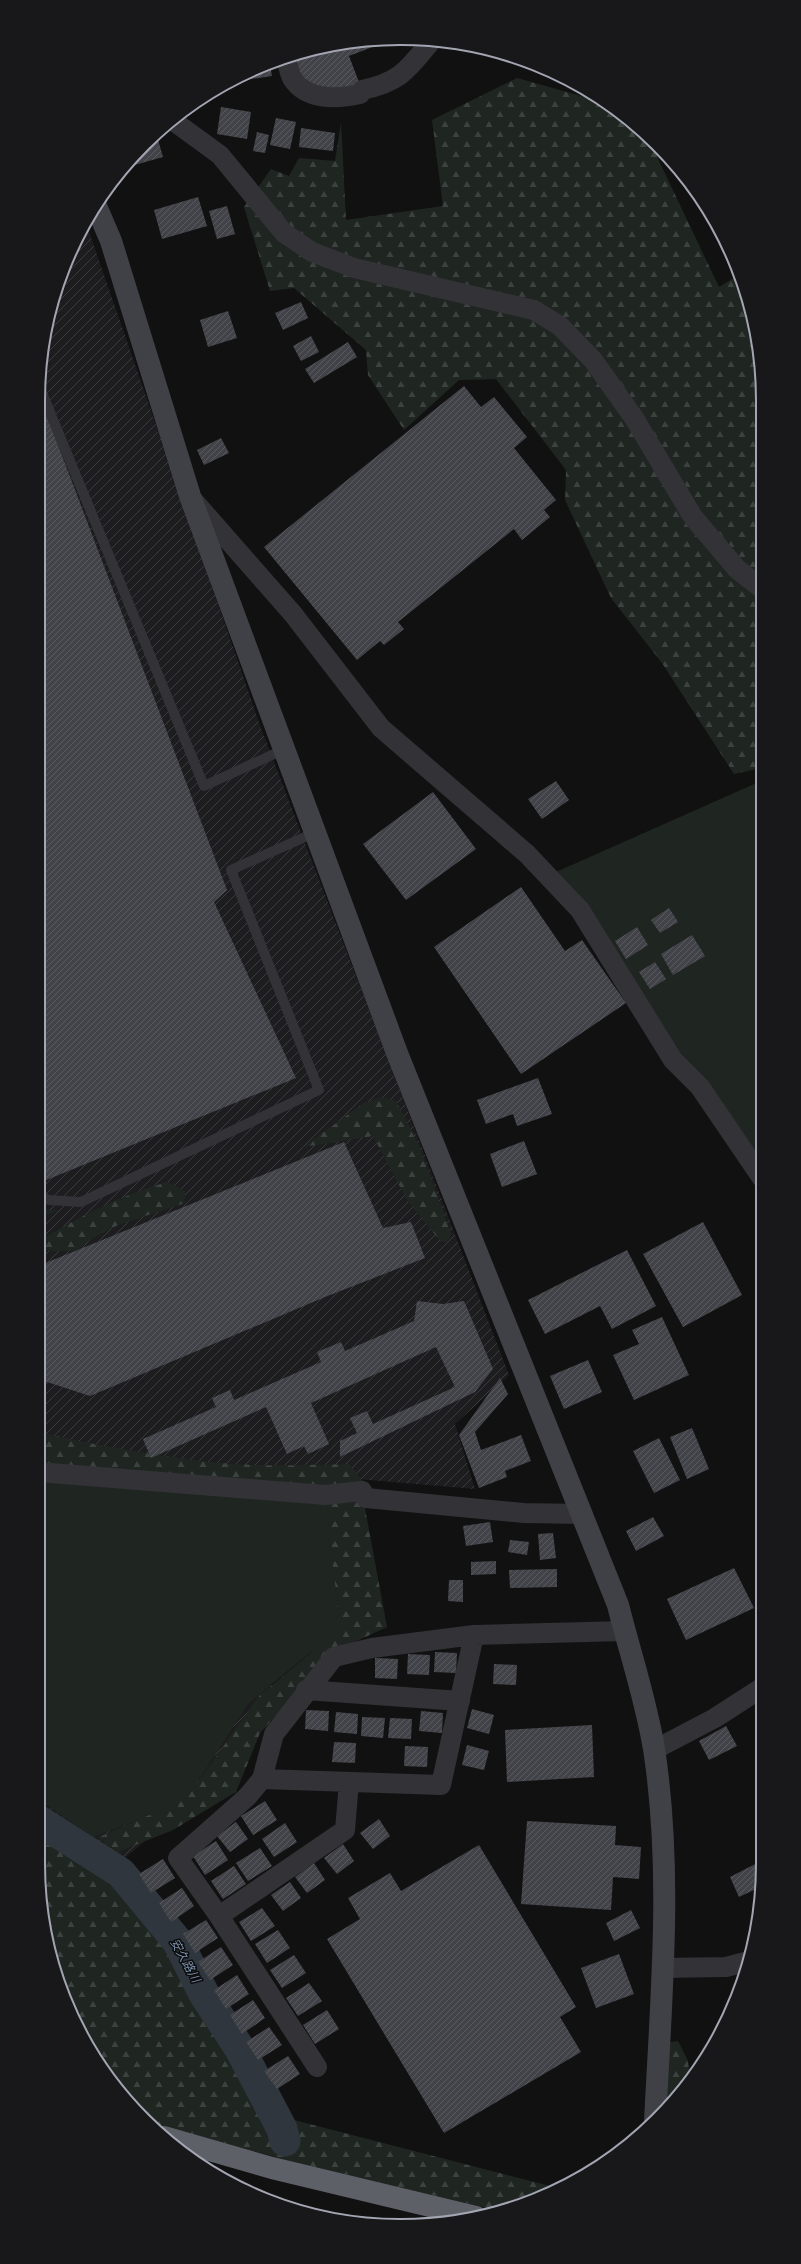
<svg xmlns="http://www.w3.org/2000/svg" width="801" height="2264" font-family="Barlow,'Noto Sans JP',sans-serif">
<defs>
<pattern id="industrial-furrows" width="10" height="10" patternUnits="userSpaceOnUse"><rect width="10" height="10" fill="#1d1d1f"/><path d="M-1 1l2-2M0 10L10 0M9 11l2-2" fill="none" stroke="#3b3b3d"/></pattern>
<pattern id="forest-firs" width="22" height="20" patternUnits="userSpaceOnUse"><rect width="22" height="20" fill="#1f2621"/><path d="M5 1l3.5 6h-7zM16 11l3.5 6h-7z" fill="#3c423f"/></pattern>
<pattern id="building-hatch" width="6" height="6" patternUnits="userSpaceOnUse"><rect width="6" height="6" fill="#424348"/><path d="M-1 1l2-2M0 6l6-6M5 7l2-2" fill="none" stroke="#5a5b60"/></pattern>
</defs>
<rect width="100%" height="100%" fill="#111112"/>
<!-- industrial -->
<path fill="url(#industrial-furrows)" d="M86,223L261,728L509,1375L455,1424L475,1489L345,1478L383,1612L276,1671L236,1765L101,1878L38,1833V401L50,307L75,240Z"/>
<!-- grass -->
<path fill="#1f2621" d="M761,781L762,1183L547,876Z
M38,1210H59L38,1219Z
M38,1472L325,1495L340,1628L248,1704L184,1803L93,1837L38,1799Z"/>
<!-- forest -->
<path fill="url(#forest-firs)" d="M517,78L599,101L650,142L719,287L737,276L760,353L761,768L734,774L662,663L611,598L565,500L566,470L496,379L459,380L404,430L368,375L366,350L294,288L270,291L244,207L271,169L289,176L299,158L335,161L341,122L346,220L443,206L432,120Z
M381,1097L396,1101L420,1148L451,1234L448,1241L441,1242L407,1200L373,1136L303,1147L364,1103Z
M167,1182L185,1191V1203L118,1225L96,1236L75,1251H38L40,1240C81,1216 121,1195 167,1182Z
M38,1432C95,1445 151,1455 209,1462C255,1467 302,1465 349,1464L363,1481L362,1492L387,1627L335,1651L260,1733L236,1792L173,1830L118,1852L97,1838L186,1799L259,1696L340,1628L325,1495L38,1472Z
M38,1836L98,1870L165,1929L218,2017L263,2112L554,2187L499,2211L290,2161L148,2122L128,2103L66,2002L45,1934L38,1864Z
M678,2041L688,2061L690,2079L657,2120L658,2044Z"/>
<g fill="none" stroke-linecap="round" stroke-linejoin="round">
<!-- river -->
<path stroke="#2f363e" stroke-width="31" d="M38,1820L121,1873L178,1942L204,1994L240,2049L282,2129L285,2141"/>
</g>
<!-- building -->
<path fill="url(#building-hatch)" d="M373,40L375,46L349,56L362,90L316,96L286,57L353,41Z
M270,64L272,76L231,82V81Z
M221,107L251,112L247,139L217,134Z
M276,118L296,122L290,149L270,145Z
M301,128L335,133L333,151L299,147Z
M257,132L269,135L265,153L253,151Z
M156,133L163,157L124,168L147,143Z
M198,197L207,226L162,239L154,210Z
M227,206L235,234L217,239L209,211Z
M301,302L308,318L283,330L275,313Z
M228,311L237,338L208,347L200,320Z
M311,336L319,352L301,361L293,346Z
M348,342L357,357L314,383L305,369Z
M464,386L481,407L494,397L527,437L514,448L556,500L544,510L550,517L522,540L514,529L398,622L404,629L384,645L380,641L357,660L264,547Z
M39,395L227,890L214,902L296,1078L39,1183Z
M221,438L229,453L204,465L197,450Z
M556,781L569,800L542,819L528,799Z
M433,792L476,849L406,900L363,844Z
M521,887L565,951L582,940L626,1003L521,1074L434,947Z
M669,908L678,922L660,933L651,920Z
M637,927L648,945L626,959L615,941Z
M692,935L705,956L673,975L661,954Z
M655,962L666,979L650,989L639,972Z
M538,1078L552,1114L517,1126L513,1114L486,1124L477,1100Z
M524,1141L537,1174L502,1187L490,1154Z
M344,1142L383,1228L411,1222L425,1258L325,1297L90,1396L38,1379V1266Z
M703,1222L742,1295L683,1327L643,1254Z
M627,1250L656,1306L612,1329L600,1306L545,1334L528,1300Z
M417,1301L443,1304L464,1301L493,1369L475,1392L340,1457V1441L357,1433L350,1418L367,1411L373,1424L455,1387L436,1347L311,1403L329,1444L308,1454L304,1446L287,1454L266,1407L151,1458L143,1439L216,1407L212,1398L230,1390L234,1400L321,1362L317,1352L341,1342L345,1351L414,1321Z
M662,1317L689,1375L634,1400L613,1355L639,1344L632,1330Z
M588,1360L602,1392L564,1409L550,1376Z
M500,1378L508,1394L475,1432L481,1450L521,1435L531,1461L505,1471L507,1477L479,1488L459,1435Z
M692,1428L709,1469L687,1479L670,1437Z
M659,1438L680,1480L654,1493L633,1451Z
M653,1517L664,1536L636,1551L626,1531Z
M490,1522L493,1542L466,1546L463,1526Z
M553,1533L556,1558L540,1560L538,1534Z
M510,1540L529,1542L527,1555L508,1552Z
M496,1561V1574L471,1575V1562Z
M734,1568L754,1608L686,1640L667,1599Z
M557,1569V1587L510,1588L509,1570Z
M449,1580H463V1602L448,1601Z
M435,1652L457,1653L456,1673L434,1672Z
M408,1654L430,1655L429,1675L407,1674Z
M375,1658L398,1659L397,1679L375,1678Z
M494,1664L517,1665L516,1685L493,1684Z
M472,1709L494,1715L489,1734L467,1728Z
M306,1710L329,1711L328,1731L305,1729Z
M421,1711L443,1713L442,1733L419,1731Z
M336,1712L358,1714L357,1734L334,1732Z
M362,1717L385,1718L383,1738L361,1736Z
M390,1718L412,1719L411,1739L388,1738Z
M592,1725L594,1777L507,1782L505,1730Z
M726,1726L737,1746L709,1760L699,1741Z
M334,1742L356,1743L355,1763L332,1762Z
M467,1745L489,1751L484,1770L462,1765Z
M405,1746L428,1747L427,1767L404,1766Z
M265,1801L277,1820L253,1835L241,1816Z
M379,1819L390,1836L373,1849L360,1833Z
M527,1821L616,1826L615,1845L641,1847L639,1879L613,1877L611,1910L521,1904Z
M236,1822L248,1839L230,1852L217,1836Z
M285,1823L297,1842L274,1857L262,1839Z
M216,1841L228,1860L205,1875L193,1856Z
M343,1844L354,1861L337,1874L324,1858Z
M479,1845L576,2007L560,2017L581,2052L444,2133L327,1939L360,1919L348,1898L390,1873L401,1891Z
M260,1848L272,1866L248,1881L236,1863Z
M163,1859L175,1878L151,1893L139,1874Z
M763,1860L760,1887L739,1897L730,1877Z
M314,1863L325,1880L307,1893L295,1877Z
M234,1866L246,1884L223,1899L211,1881Z
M290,1882L301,1898L283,1911L271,1895Z
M182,1888L194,1906L171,1922L159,1903Z
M262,1908L275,1926L251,1941L239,1922Z
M631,1910L640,1928L614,1941L606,1923Z
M206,1920L218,1938L195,1953L183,1934Z
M278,1930L290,1948L267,1963L255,1944Z
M221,1947L233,1965L210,1980L198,1962Z
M619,1954L634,1994L596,2008L581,1968Z
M294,1955L306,1973L282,1988L270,1970Z
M237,1975L249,1994L226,2009L214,1990Z
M309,1983L322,2001L298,2016L286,1998Z
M253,2000L265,2018L242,2034L230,2015Z
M327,2010L339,2029L315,2044L303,2025Z
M269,2027L282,2045L258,2060L246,2042Z
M288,2056L300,2074L277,2089L264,2071Z"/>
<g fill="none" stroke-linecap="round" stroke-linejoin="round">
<!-- lane -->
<path stroke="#323237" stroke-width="10" d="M40,388L204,786L285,749
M38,1195L49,1200L81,1202L319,1090L231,870L316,832"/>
<!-- street -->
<path stroke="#323237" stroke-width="20" d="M285,57C288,63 289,72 292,78C306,101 338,99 360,94L362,90C401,82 408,69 432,40
M172,120L220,155L284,233L312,252L354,268L534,310L560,326L593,360L634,418L693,517L737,569L760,587
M193,500L293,614L381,728L527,854L580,910L673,1060L700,1087L762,1178
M38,1472L325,1495L362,1491L366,1498L524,1513L582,1514
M306,1690L460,1701
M654,1750L715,1718L763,1687
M262,1779L441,1785L474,1635
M219,1916L345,1830L349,1782
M662,1968L726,1967L749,1961
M317,2067L219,1916L178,1858L247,1797L262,1779L274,1734L334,1657L372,1648L474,1635L624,1631"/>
<!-- secondary -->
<path stroke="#404146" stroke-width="22" d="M96,206L111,241L190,496L397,1053L618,1605C630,1653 646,1700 654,1749C673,1872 661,1998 655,2122"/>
<!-- highway -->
<path stroke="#5e6067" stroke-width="22" d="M164,2137L272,2168L476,2217"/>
</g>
<g text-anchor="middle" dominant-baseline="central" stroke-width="3" stroke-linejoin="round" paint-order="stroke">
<!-- water labels -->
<g font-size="12" font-style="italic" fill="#7c90ab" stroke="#0c0c0d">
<text transform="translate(186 1960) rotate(61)">安久路川</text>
</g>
</g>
<!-- crop -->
<path d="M0 0H801V2264H0ZM400 45H401A355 355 0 0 1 756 400V1864A355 355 0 0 1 401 2219H400A355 355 0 0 1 45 1864V400A355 355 0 0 1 400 45Z" fill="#18181a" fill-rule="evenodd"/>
<path fill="none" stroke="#a3a6b2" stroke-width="2" d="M400 45H401A355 355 0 0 1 756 400V1864A355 355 0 0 1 401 2219H400A355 355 0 0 1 45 1864V400A355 355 0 0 1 400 45Z"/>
</svg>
